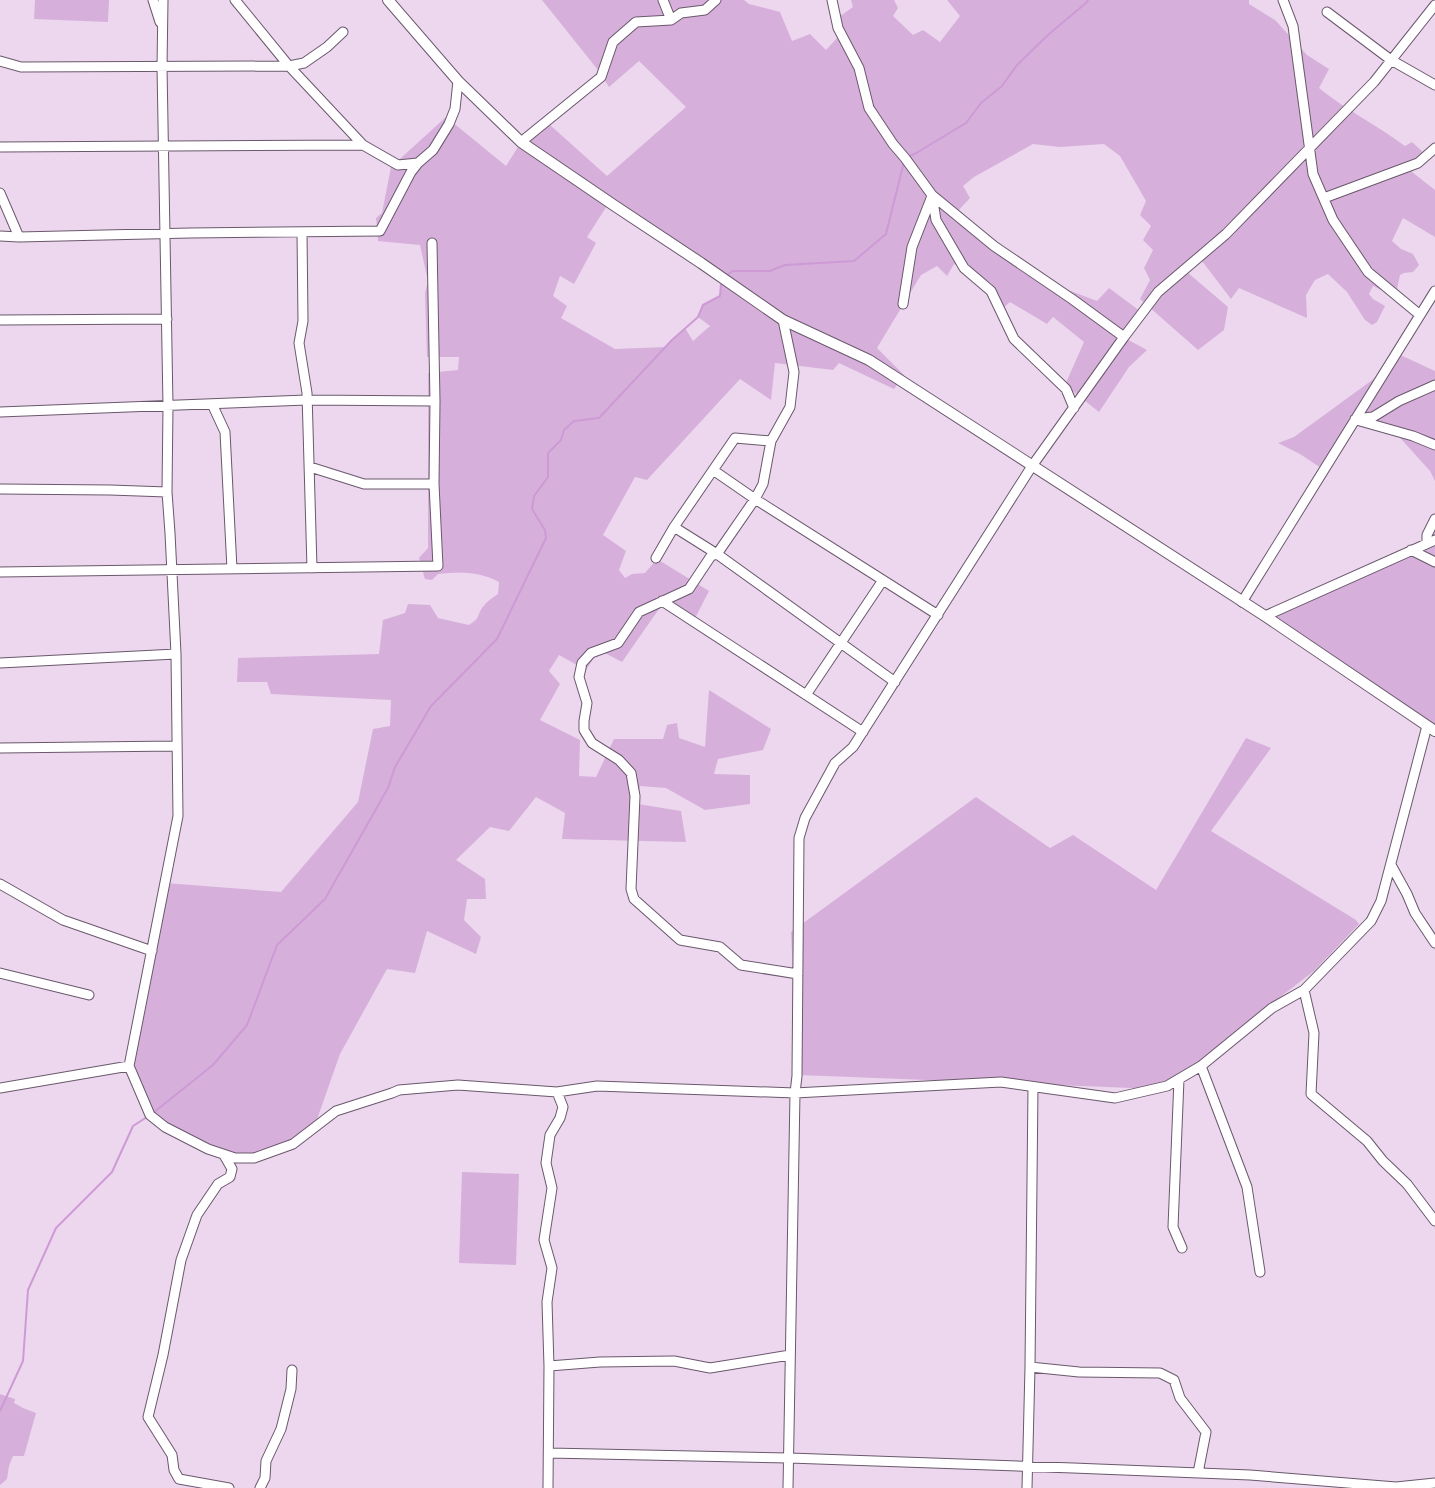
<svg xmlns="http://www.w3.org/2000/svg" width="1435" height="1488" font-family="'Roboto Condensed',sans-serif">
<rect width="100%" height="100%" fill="#ecd7ee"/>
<!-- green -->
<path fill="#d6b0db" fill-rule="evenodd" d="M35,0H109L108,22L34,19Z
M542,0H744L749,4L780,12L792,41L810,34L826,50L838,37L832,22L853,7L851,0H894L898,8L893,16L913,35L923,30L940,42L960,16L947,0H1249V4L1275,20L1307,55L1329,69L1319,88C1346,110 1377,125 1405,146L1412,142L1424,153L1412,172L1435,190V237L1403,218L1392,241L1401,249L1413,254L1419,265L1413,272L1404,273L1400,275L1397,289L1381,290L1373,286L1369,294L1373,299L1385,306L1377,322L1372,325L1365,320L1347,292L1328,274L1315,280L1306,295L1307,318L1239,288L1231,299L1202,261L1187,272L1228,307L1224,330L1198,350L1140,299L1150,280L1144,268L1153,250L1143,240L1151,226L1140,215L1146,201L1120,156L1104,144L1060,147L1033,144L974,177L963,186L970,198L956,213L1047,282L1097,301L1109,288L1144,314L1123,337L1147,350L1129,367L1099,412L1065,385L1084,342L1053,317L1047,324L1010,302L1003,308L991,283L954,264L947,276L937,266L921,275L877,348L904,375L894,389L839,363L833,370L775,363L771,400L740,379L647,480L635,477L603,535L626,551L619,570L625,578L632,574L645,573L657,559L709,591L692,624L661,606L622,662L599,650L586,670L559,655L549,671L560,684L540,720L580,740L579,776L596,777L614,739H663L667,725L677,723L679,738L705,747L709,690L771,729L763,750L718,759L714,774L750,775V804L705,810L666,788L640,786L638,804L681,811L686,842L562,839L565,813L536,797L509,831L490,827L456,860L485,879L486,899H467L464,920L481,937L476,954L427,931L415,973L387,969L340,1054L314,1128L293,1144L254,1158H235L150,1115L129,1066L165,883L281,892L358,802L373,729L390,726L391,700L271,694L267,682H237L238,658L379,654L383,620L405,613L408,604L430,605L438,618L469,625C481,617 476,618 482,608C486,602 492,598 498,594L499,582C479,571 460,572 438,574L432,580L425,579L419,558L428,548V373L458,370L459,357H427L425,293L428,281L420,245L378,241L376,218L382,213L391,167L446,117L506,166L518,147L529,142L550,125L607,176L686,107L639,61L609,87L598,70ZM612,198L724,278L721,284L720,296L703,305L698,317L710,326L693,341L685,328L665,347L615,349L561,318L567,306L553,296L560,276L574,284L596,243L587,237Z
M1396,353L1435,371V481L1430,471L1393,430L1356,419L1324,470L1300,454L1278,443L1294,437L1386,370Z
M1435,519V731L1265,616L1427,543Z
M1246,738L1271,748L1211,831L1356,920L1359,924L1314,971L1223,1041L1226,1045L1167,1086L1137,1092L1132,1088L798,1075L791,932L976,797L1050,848L1073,835L1156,890Z
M462,1172L519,1174L516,1265L459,1263Z
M0,1394L15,1399L14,1403L23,1408L36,1413L24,1456H13L9,1466L7,1479L0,1485Z"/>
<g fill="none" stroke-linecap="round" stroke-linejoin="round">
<!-- stream -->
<path stroke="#ce9ad6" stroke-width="2" d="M908,157L918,152L966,123L981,103L1002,86L1017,65L1049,34L1086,3L1088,0
M725,276L733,271H770L785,265L854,261L886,234L904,162
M153,1113L213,1065L247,1025L277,945L325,899L388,788L395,767L431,706L497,639L546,538L545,530L532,509L534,496L548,477V453L561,440L564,430L574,421L599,418L672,340L698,317L703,305L720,296L721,284
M0,1411L23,1361L28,1290L56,1228L112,1172L133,1126L147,1117"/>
<defs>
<path id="minor" d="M153,0L160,22
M235,0L289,66L363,145L398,165L418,163
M663,0L671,20
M832,0L838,28L859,68L869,108L893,144L905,158L932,195L994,246L1072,299L1124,337
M1283,0L1293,26L1313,174L1333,220L1368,272L1420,315
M1327,12L1391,60L1435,85
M0,61L21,67L289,66L304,63L327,47L343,32
M521,142L601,77L613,42L636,22L671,20L681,13L705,10L716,0
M0,147L363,145
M0,193L19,237
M932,195L936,220L964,268L991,291L1014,339L1066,389L1074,408
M1324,198L1418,163L1435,148
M302,232L303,321L299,343L307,393L312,568
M0,236L19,237L190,233L380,231L411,172L418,163L433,150L449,124L455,109L458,81
M903,304L912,247L932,196
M0,320L167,319
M783,320L794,372L790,407L771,441L763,484L755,499L717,554L711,556L689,589L639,612L618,643L591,653L582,663L579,677L587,703L584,721V730L592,743L619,760L631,773L635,796L631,889L634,899L680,940L720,947L741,965L798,974
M212,404L225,432L232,569
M0,412L307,400L435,401
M1355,419L1373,417L1399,401L1435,385
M1360,421L1413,436L1435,445
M310,467L364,484H434
M713,470L755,499L938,615
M0,489L110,490L167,492
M674,527L717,554L895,682
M1427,543V535L1435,519
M1411,550L1435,562
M656,558L674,527L735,438L771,441
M0,572L438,566L434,484L435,401L432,243
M662,601L863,732
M1242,602L1435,291
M1265,616L1435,540
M0,663L176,654
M806,695L883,580
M0,748L177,746
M1391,865L1407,894L1415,913L1435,943
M0,884L63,920L152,951
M0,973L89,995
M1304,990L1314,1033L1311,1094L1367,1141L1383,1161L1407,1184L1435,1221
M129,1066L150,1115L165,1127L208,1149L235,1158H254L293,1144L336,1111L392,1093L399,1090L458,1085L557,1092L597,1086L795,1093L1001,1082L1115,1098L1167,1086L1201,1066L1272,1008L1304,990L1371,921L1381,901L1427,726
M1201,1066L1247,1187L1260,1272
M1179,1079L1173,1227L1182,1248
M0,1088L129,1066L178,816L176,654L170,533L167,492L168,406L162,67L163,0
M224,1155L232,1169L230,1177L218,1184L197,1215L181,1260L163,1355L148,1417L172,1455L174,1470L179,1479L229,1488
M549,1366L600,1362L674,1361L710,1368L790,1355
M1030,1367L1079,1372L1160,1373L1174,1380L1180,1398L1206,1432L1198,1473
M549,1453L789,1458L1073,1468L1250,1475L1396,1487L1435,1483
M260,1488L265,1478L266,1461L281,1429L291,1389L292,1370
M548,1488L549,1366L547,1302L552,1268L544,1240L552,1188L546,1163L550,1135L560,1118L563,1107L557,1092
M788,1488L795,1093L797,1076L799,838L805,818L835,763L853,747L1032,466L1124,337L1158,292L1226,234L1374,82L1435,5
M1027,1488L1030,1367L1033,1087"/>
<path id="major" d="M388,0L458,81L521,142L615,206L701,263L783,320L869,360L1265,616L1435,731"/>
</defs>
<!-- minor casing -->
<use href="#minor" stroke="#6a586c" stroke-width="11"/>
<!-- major casing -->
<use href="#major" stroke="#6a586c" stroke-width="12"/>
<!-- minor -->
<use href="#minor" stroke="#fff" stroke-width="9"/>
<!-- major -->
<use href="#major" stroke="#fff" stroke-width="10"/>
</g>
</svg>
